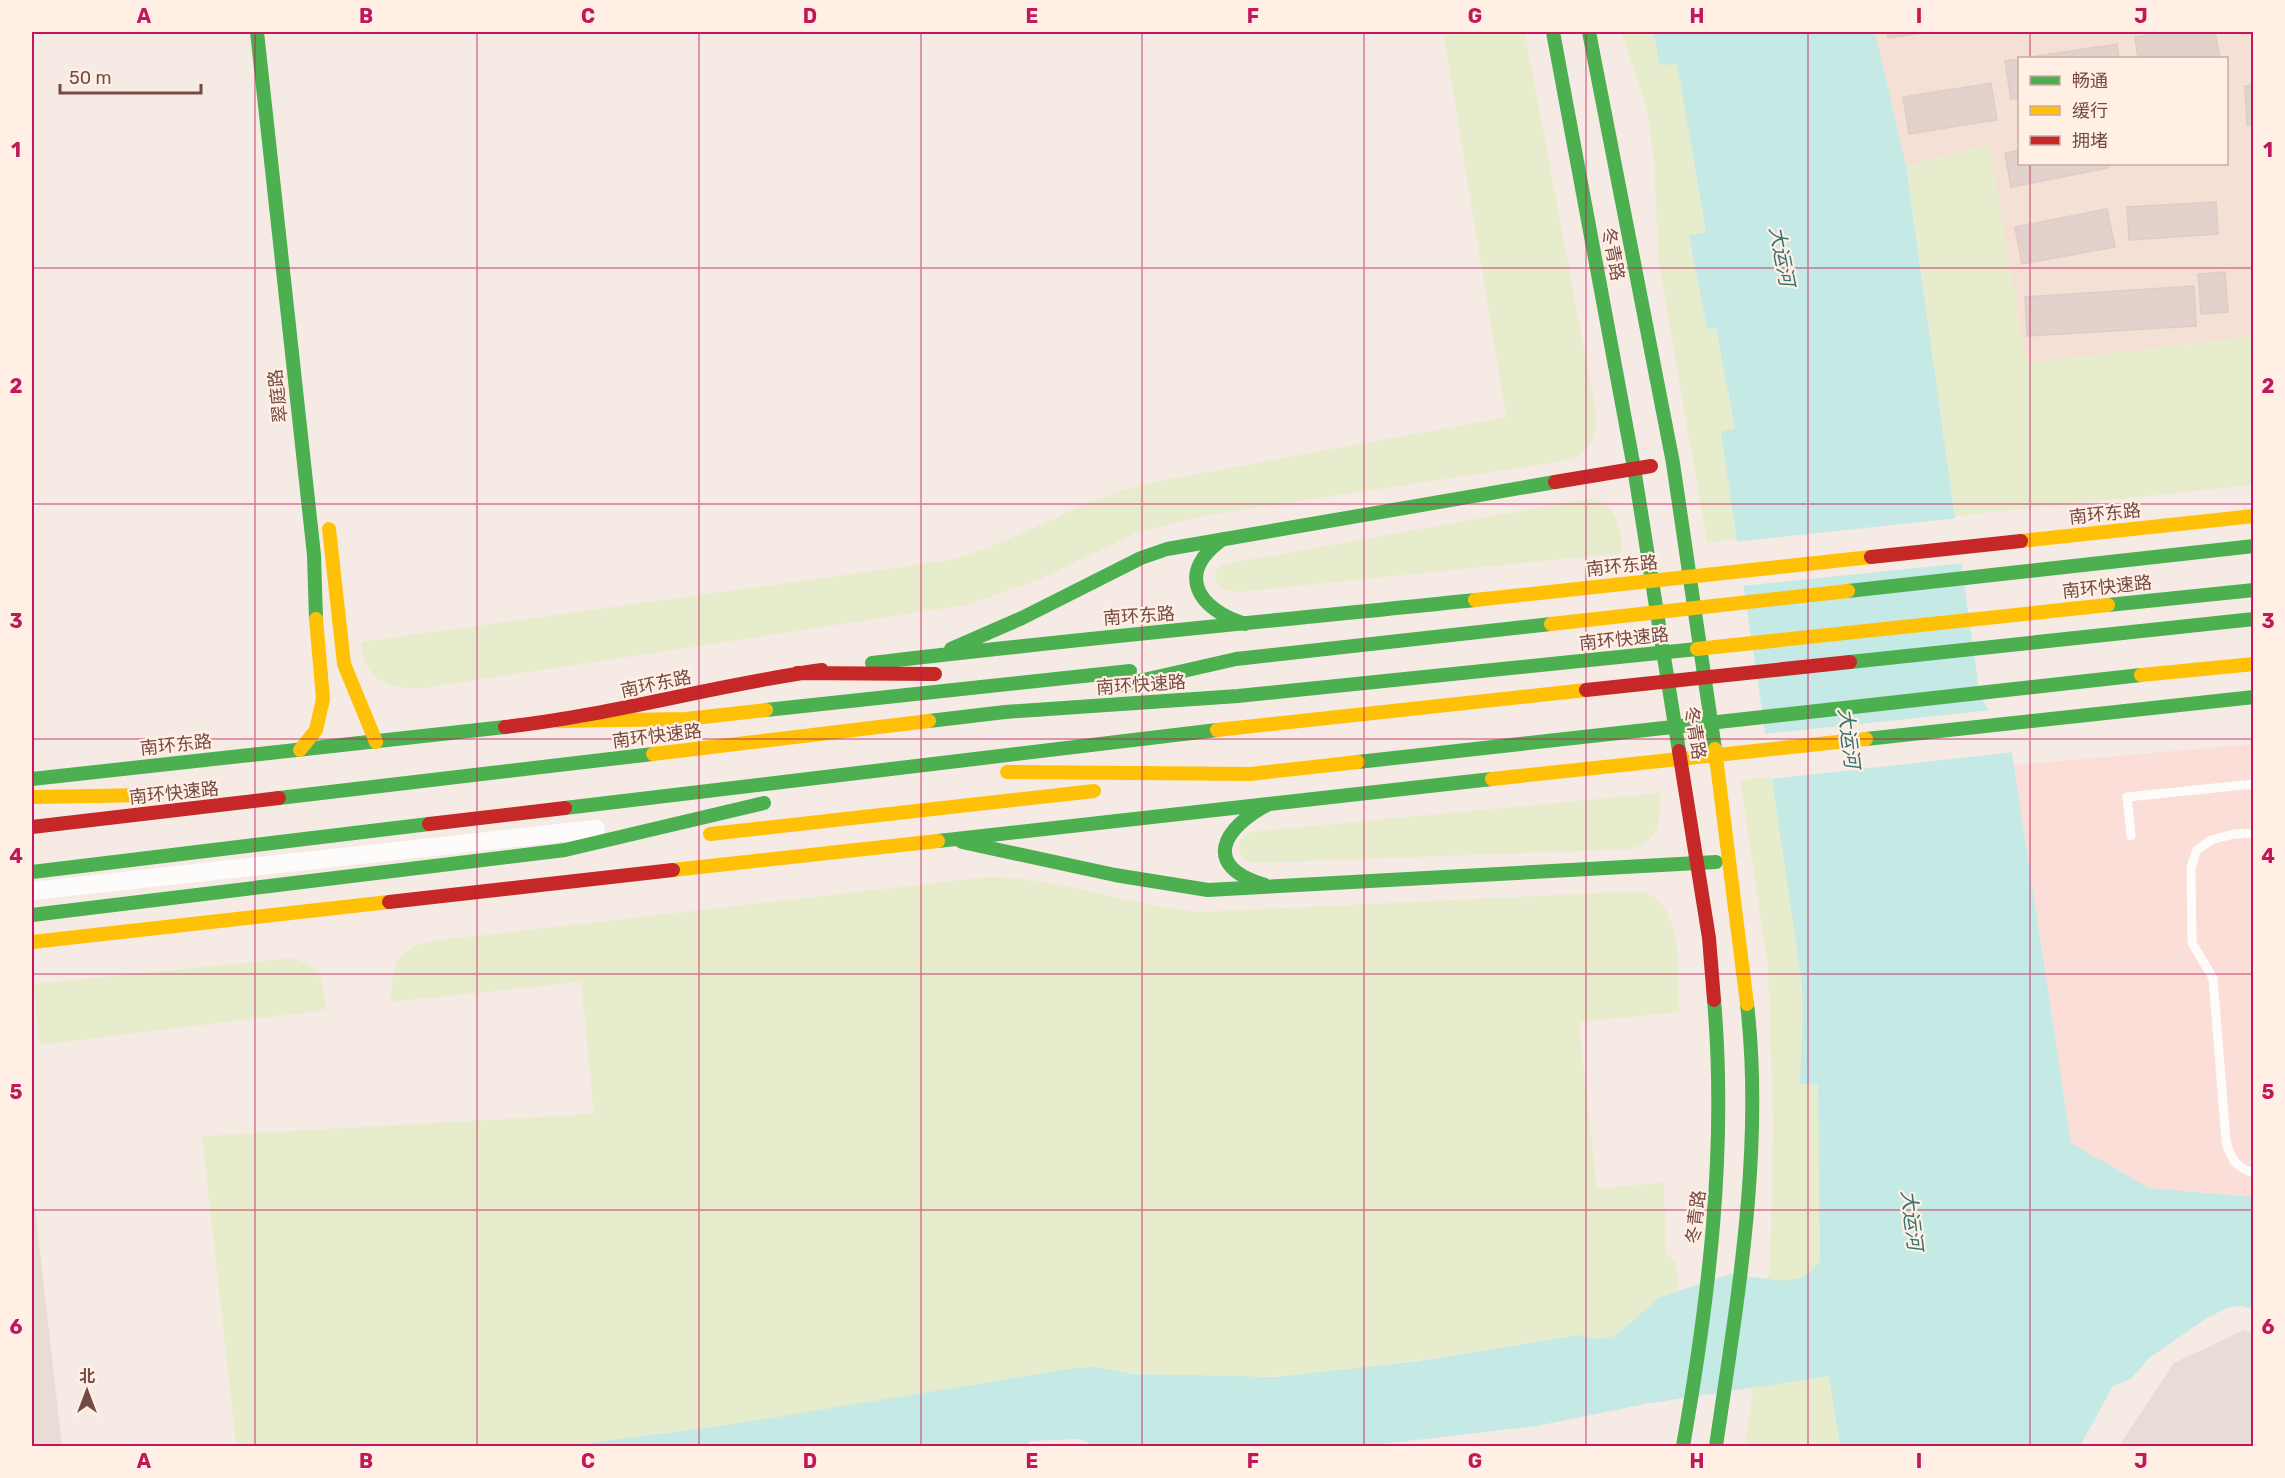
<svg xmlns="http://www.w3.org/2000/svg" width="2285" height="1478" font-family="Rubik,'Noto Sans SC',sans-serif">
<rect width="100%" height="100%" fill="#f6ebe4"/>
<!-- residential -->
<path fill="#f4e0d4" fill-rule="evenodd" d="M1875,32H2253V337L2026,363L1989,145L1906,166ZM2020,58H2226V164H2020Z"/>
<!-- commercial -->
<path fill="#fbded8" d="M2253,744V1197L2149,1188L2071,1143L2014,765Z"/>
<!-- industrial -->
<path fill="#e9dbd5" d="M32,1181L62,1446H32Z
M2244,1330L2253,1333V1446H2119L2174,1363Z"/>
<!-- green -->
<path fill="#e7eccd" d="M1443,32H1525L1596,413C1597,435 1592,451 1571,460L1201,516L1136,533L1038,580L966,605L418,689C385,689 364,677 361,642L945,561C1014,543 1075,503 1143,484L1506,417Z
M1621,32H1653L1660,65L1677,63L1706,232L1689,237L1707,329L1716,328L1735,429L1721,432L1737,539L1707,543L1658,258L1654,162L1647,111Z
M1989,145L2026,363L2253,337V485L1955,516L1906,166Z
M1587,499C1615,499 1624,530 1621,553L1239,592C1224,591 1208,585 1218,568L1225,564Z
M1773,776L1801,977L1803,1007L1800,1084L1818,1085L1829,1376L1840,1446H1745L1770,1267L1773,1124L1768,969L1740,780Z
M1660,793C1661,820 1661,839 1632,849L1254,863L1243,859L1240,853V839L1250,832Z
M987,877C1060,877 1130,906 1202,912L1638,891C1687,900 1677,974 1679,1012L1579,1022L1597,1189L1664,1182L1666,1253C1680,1262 1678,1276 1678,1291L1660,1297L1615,1336L1599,1339L1580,1335C1419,1358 1256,1396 1094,1367L734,1424L566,1446H236L202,1136L594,1114L581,982L390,1002C394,966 393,950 432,941Z
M292,958C323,967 323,981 326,1010L39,1045L34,984Z"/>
<!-- water -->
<path fill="#c5e9e4" d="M1653,32H1875L1906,166L1980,697L2010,739L2071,1143L2149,1188L2253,1197V1309L2240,1306L2227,1308L2207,1318L2149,1358L2131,1379L2113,1386L2080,1446H1840L1829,1376L1645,1404L1537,1426L1365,1446H1096L1078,1439L1029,1441V1446H566L734,1424L1068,1369L1094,1367L1135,1374L1275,1377L1411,1362L1580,1335L1599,1339L1615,1336L1660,1297L1730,1274L1784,1281L1805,1277L1820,1261L1818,1085L1800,1084L1803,1007L1801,977L1721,432L1735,428L1716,328L1707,329L1689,236L1706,232L1677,64L1660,65Z"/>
<!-- pier -->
<path fill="#f6ebe4" d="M1959,518L1965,563L1741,586L1734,542Z
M1993,710L2012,738L2015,752L1771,779L1764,734Z"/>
<!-- building -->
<path fill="#e3d1cc" stroke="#dfccc6" stroke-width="1.5" d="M1887,32H1929L1888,38Z
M2169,32H2215L2220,58H2138L2135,37Z
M2117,44L2119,58H2023Z
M2020,59V98L2011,99L2005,61Z
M1991,83L1997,120L1909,134L1903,97Z
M2254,85V125H2247L2245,86Z
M2020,150V164H2107L2108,168L2011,187L2005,153Z
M2216,202L2218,234L2129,240L2127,207Z
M2107,209L2115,247L2022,264L2015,227Z
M2225,272L2228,312L2201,314L2198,274Z
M2194,286L2196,326L2027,336L2025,297Z"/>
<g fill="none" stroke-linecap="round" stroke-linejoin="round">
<!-- lane -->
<path stroke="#fefcfb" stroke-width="9" d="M2254,833L2234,834L2211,840L2197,850L2191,867L2192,943L2213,978L2226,1141C2231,1159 2235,1167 2254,1173
M2131,836L2127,797L2254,784"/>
<!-- street -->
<path stroke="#fefcfb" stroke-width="18" d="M32,891L596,829"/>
<!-- fast -->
<path stroke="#4caf50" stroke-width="14" d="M257,32L314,555L316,619
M1553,32L1634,468L1679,751
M1589,32L1673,463L1715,749
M1223,539C1175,573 1197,609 1245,624
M1848,591L2254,546
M2108,605L2254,590
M951,649L1022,618L1141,558L1167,549L1555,482
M1850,662L2254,619
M872,663C1073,639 1274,621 1475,600
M1104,689L1236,659L1551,624
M766,710L1130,671
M929,721L1005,712L1238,696L1697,649
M1866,739L2254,697
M1358,762L2141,675
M32,779L505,727
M279,798L653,754
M565,808L1217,730
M938,841L1492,779
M962,842L1115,875L1208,890L1716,862
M32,872L429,824
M1265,885C1201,866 1222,828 1269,804
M32,915L565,850L764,803
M1683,1446C1709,1299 1727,1149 1714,1000
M1716,1446C1737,1302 1764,1150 1747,1004"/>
<!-- slow -->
<path stroke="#ffc107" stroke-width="14" d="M329,529L344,664L376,742
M2021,541L2254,516
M1475,600L1871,557
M1551,624L1848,591
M1697,649L2108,605
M2141,675L2254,664
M558,721L686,719L766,710
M1217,730L1586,690
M1715,749L1747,1004
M300,750L316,730L323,699L316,619
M653,754L929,721
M1007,772L1250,774L1358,762
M1492,779L1866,739
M32,797L151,795
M710,834L1094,791
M673,870L938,841
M32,942L389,902"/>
<!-- jam -->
<path stroke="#c62828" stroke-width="14" d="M1555,482L1651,466
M1871,557L2021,541
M797,673L935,674
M1586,690L1850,662
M505,727C612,715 715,685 822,670
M1679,751L1709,938L1714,1000
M429,824L565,808
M32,827L279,798
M389,902L673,870"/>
</g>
<!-- grid -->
<path fill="none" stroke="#c2185b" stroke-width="1.5" stroke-opacity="0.55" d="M255,32V1446M477,32V1446M699,32V1446M921,32V1446M1142,32V1446M1364,32V1446M1586,32V1446M1808,32V1446M2030,32V58M2030,164V1446M32,268H2254M32,504H2254M32,739H2254M32,974H2254M32,1210H2254"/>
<g text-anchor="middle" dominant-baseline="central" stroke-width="4.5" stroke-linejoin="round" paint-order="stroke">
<!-- street labels -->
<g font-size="18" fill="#754a44" stroke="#ffefe4">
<text transform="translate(1613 254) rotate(79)">冬青路</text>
<text transform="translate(278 396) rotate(-96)">翠庭路</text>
<text transform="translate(2105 514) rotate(-6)">南环东路</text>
<text transform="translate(1622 566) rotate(-6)">南环东路</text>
<text transform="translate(2107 587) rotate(-6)">南环快速路</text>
<text transform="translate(1139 616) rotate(-4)">南环东路</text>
<text transform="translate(1624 639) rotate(-6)">南环快速路</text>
<text transform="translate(656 684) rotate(-12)">南环东路</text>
<text transform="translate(1141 685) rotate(-4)">南环快速路</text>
<text transform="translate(1695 733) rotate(81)">冬青路</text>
<text transform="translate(657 736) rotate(-7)">南环快速路</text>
<text transform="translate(176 745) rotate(-6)">南环东路</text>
<text transform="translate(174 793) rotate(-6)">南环快速路</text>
<text transform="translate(1696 1217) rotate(-83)">冬青路</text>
</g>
<!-- water labels -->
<g font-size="20" font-style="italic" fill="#347572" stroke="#ffefe4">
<text transform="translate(1782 256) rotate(79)">大运河</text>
<text transform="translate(1849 738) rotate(83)">大运河</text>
<text transform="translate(1912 1220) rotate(83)">大运河</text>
</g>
</g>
<!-- border -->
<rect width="2285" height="1478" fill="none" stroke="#ffefe4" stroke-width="66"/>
<!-- legend -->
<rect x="2018" y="57" width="210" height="108" fill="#ffefe4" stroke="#c8ada4" stroke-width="1.5"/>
<rect x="2030" y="76" width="30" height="9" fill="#4caf50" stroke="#c8ada4" stroke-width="1.5"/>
<text x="2072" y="87" font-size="18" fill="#754a44">畅通</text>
<rect x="2030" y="106" width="30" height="9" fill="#ffc107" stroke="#c8ada4" stroke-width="1.5"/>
<text x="2072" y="117" font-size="18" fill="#754a44">缓行</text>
<rect x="2030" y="136" width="30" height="9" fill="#c62828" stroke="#c8ada4" stroke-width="1.5"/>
<text x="2072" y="147" font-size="18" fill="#754a44">拥堵</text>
<!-- north arrow -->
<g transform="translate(87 1391)" stroke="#ffefe4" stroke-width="4.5" paint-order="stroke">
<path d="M0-4.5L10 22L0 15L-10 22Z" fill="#754a44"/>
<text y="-9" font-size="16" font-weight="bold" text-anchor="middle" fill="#754a44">北</text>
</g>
<!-- scale -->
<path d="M60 84v9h141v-9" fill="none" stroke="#754a44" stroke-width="3"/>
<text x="69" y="84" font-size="18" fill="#754a44" stroke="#ffefe4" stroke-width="4.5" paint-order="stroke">50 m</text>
<rect x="33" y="33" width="2219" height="1412" fill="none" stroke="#c2185b" stroke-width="2"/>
<g font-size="20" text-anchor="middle" font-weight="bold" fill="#c2185b">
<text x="144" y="23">A</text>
<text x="366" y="23">B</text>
<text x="588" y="23">C</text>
<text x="810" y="23">D</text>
<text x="1032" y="23">E</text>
<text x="1253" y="23">F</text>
<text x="1475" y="23">G</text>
<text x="1697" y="23">H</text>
<text x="1919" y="23">I</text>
<text x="2141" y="23">J</text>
<text x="16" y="157">1</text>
<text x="2268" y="157">1</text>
<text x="16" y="393">2</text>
<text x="2268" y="393">2</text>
<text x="16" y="628">3</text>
<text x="2268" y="628">3</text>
<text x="16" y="863">4</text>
<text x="2268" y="863">4</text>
<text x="16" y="1099">5</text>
<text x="2268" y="1099">5</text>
<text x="16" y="1334">6</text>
<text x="2268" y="1334">6</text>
<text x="144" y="1468">A</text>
<text x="366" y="1468">B</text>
<text x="588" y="1468">C</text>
<text x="810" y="1468">D</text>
<text x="1032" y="1468">E</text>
<text x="1253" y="1468">F</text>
<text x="1475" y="1468">G</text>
<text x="1697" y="1468">H</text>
<text x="1919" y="1468">I</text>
<text x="2141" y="1468">J</text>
</g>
</svg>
